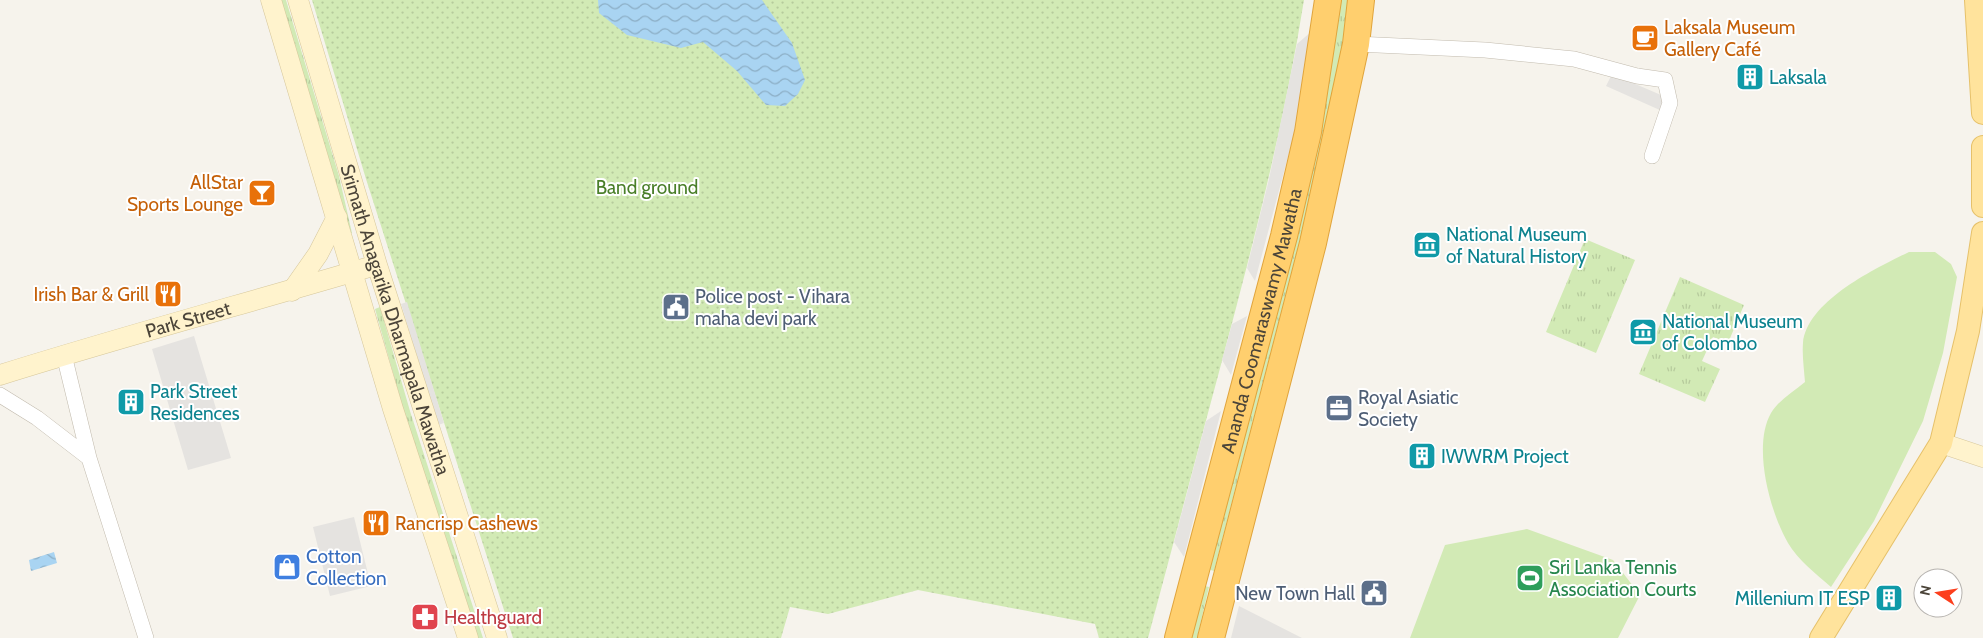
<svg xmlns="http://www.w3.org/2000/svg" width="1983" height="638" font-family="Cabin,sans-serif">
<defs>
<pattern id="grass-tufts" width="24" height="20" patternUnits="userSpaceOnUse" patternTransform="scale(1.25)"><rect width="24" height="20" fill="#d2eab5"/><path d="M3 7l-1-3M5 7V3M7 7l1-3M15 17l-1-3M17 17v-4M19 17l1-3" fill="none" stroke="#b6ca9c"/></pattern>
<pattern id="park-dots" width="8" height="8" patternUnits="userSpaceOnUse" patternTransform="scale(1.25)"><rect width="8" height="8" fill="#d2eab5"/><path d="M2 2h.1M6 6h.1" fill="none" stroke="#b6ca9c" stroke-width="1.8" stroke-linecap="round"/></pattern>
<pattern id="water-waves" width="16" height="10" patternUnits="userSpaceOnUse" patternTransform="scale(1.25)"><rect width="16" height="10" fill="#a9d4f2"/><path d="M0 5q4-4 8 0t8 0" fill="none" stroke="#8caec5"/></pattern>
</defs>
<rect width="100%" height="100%" fill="#f6f3ec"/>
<!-- grass -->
<path fill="url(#grass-tufts)" d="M280,0H286L339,176L352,233H351Z
M1337,0H1348L1344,34L1327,135L1214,571L1204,568Z
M1585,239L1635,260L1596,353L1546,332Z
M1680,277L1744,305L1728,343L1713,337L1702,361L1720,369L1705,402L1639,374Z
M380,307L410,411L483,638H477L404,412L375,309Z
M1201,585L1209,587L1197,638H1188Z"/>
<!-- park -->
<path fill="url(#park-dots)" d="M312,0H1304C1284,126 1252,249 1219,372C1195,461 1172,549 1148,638H1099L1095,624L918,590L828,614L790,607L781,638H513L366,179Z"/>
<!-- garden -->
<path fill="#d2eab5" d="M1909,252H1935L1951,264L1957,277L1943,353L1923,421L1874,521L1831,587C1816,574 1798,560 1788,543C1770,512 1752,446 1771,413C1779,400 1793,392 1805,382C1804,369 1802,355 1803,343C1807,301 1876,268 1909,252Z
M1527,529L1613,560L1640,595L1618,638H1410L1445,545Z"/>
<!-- parking -->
<path fill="#e5e3e0" d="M1312,31L1304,87L1294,134L1255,281L1247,268L1269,179L1297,44Z
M1612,74L1668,98L1662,111L1606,86Z
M407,302L444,423L438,425L401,304Z
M1247,316L1231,375L1222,360L1232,324Z
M194,336L231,458L188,470L152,349Z
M1221,411L1184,557L1174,542L1206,421Z
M354,517L371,586L330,596L313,527Z
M1239,606L1302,638H1231Z"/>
<!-- water -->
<path fill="url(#water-waves)" d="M598,0H762L792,43L805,80L798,94L785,106L766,105L737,71L703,42L681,48L627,35L599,13Z
M54,552L57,563L31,571L29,560Z"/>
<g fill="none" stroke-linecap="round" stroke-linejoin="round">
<defs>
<path id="street" d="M1356,44L1485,50L1574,59L1637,76L1665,80L1670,103L1652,156
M64,355L89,458L146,638
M0,395L37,418L89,458"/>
<g id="secondary">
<path d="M271,0L393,409L468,638"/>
<path id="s1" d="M298,0L377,265L497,638"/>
<path d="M292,291L318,254L337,217"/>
<path id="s2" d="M0,375C121,337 244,304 366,268"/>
<path d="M1941,443L1983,457"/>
</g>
<path id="primary" d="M1976,0L1983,113
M1983,147V206
M1821,638L1941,443L1968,331L1983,233"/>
<g id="highway">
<path id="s3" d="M1178,638L1284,236L1308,132L1328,0"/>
<path d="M1211,638L1313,243L1356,44L1361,0"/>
</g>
</defs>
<!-- street casing -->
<use href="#street" stroke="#c2bbae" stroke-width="16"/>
<!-- secondary casing -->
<use href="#secondary" stroke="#d6c79b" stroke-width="21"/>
<!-- primary casing -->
<use href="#primary" stroke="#e6c16a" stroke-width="24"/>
<!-- highway casing -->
<use href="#highway" stroke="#e0a43c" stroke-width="28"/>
<!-- street -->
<use href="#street" stroke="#fff" stroke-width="15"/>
<!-- secondary -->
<use href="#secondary" stroke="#fff3cd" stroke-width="20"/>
<!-- primary -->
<use href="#primary" stroke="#ffe39c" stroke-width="22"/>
<!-- highway -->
<use href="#highway" stroke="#ffcf6e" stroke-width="26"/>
</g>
<!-- icons -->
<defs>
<symbol id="cafe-square" viewBox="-11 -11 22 22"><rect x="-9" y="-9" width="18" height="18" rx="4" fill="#e8710a" stroke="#fff"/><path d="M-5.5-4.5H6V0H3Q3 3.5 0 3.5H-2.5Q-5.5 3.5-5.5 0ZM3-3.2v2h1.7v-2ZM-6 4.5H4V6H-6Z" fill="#fff"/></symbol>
<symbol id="building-square" viewBox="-11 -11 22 22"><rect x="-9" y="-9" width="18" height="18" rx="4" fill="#0f9aa8" stroke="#fff"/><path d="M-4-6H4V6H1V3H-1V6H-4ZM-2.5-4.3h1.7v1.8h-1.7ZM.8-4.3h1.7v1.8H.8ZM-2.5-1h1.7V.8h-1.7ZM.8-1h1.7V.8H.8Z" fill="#fff"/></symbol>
<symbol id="bar-square" viewBox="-11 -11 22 22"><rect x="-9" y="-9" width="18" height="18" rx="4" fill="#e8710a" stroke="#fff"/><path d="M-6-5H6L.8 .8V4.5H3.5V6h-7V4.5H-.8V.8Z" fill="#fff"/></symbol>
<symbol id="museum-square" viewBox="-11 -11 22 22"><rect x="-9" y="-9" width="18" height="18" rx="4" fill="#0f9aa8" stroke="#fff"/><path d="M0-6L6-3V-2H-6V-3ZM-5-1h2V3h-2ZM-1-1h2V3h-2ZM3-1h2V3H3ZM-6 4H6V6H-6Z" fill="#fff"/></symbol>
<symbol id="restaurant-square" viewBox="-11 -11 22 22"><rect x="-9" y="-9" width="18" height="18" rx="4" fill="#e8710a" stroke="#fff"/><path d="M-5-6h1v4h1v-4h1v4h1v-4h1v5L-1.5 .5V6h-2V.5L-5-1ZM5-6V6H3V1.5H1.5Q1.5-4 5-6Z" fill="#fff"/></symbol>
<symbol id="civic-square" viewBox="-11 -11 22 22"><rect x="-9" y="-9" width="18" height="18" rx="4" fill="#5c6f8a" stroke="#fff"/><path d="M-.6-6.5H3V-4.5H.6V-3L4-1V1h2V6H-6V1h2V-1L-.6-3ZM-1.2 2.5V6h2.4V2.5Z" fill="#fff"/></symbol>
<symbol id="office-square" viewBox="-11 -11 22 22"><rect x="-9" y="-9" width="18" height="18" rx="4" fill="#5c6f8a" stroke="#fff"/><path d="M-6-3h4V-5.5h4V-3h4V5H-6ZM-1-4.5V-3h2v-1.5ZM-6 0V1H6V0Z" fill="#fff"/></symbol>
<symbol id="shop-square" viewBox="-11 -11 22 22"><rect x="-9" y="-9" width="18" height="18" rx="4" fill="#3f7fe0" stroke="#fff"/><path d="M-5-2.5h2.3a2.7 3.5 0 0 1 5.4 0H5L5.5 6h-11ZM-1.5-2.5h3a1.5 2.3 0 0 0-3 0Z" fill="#fff"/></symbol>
<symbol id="stadium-square" viewBox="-11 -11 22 22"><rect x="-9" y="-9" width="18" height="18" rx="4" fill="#2e9e5b" stroke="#fff"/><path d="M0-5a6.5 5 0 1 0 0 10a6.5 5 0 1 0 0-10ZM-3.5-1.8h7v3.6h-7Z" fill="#fff"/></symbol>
<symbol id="pharmacy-square" viewBox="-11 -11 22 22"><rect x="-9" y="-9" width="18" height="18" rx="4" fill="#e0444e" stroke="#fff"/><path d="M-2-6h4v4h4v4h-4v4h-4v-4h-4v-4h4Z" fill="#fff"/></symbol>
</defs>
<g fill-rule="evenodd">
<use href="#cafe-square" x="1629" y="22" width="32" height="32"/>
<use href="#building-square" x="1734" y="61" width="32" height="32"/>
<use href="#bar-square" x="246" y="177" width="32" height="32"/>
<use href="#museum-square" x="1411" y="229" width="32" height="32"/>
<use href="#restaurant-square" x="152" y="278" width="32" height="32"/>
<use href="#civic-square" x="660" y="291" width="32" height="32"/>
<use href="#museum-square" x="1627" y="316" width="32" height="32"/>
<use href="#building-square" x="115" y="386" width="32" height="32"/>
<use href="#office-square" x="1323" y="392" width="32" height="32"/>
<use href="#building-square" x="1406" y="440" width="32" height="32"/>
<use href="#restaurant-square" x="360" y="507" width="32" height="32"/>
<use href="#shop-square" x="271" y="551" width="32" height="32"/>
<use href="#stadium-square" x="1514" y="562" width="32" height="32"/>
<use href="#civic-square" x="1358" y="577" width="32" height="32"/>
<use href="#building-square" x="1873" y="582" width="32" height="32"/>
<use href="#pharmacy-square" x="409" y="601" width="32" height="32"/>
</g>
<g text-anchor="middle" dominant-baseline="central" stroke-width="4" stroke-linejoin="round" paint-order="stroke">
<!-- food labels -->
<g font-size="19" fill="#c56008" stroke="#fff" text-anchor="start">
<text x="1664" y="27">Laksala Museum<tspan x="1664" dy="22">Gallery Café</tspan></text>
<text x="243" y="182" text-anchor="end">AllStar<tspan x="243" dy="22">Sports Lounge</tspan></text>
<text x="149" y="294" text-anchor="end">Irish Bar &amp; Grill</text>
<text x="395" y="523">Rancrisp Cashews</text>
</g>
<!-- culture labels -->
<g font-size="19" fill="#0d838f" stroke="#fff" text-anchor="start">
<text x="1769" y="77">Laksala</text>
<text x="1446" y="234">National Museum<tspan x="1446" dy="22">of Natural History</tspan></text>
<text x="1662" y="321">National Museum<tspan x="1662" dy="22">of Colombo</tspan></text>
<text x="150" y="391">Park Street<tspan x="150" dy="22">Residences</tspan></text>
<text x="1441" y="456">IWWRM Project</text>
<text x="1870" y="598" text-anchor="end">Millenium IT ESP</text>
</g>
<!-- park labels -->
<g font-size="19" fill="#4a7f2a" stroke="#fff">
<text x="647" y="187">Band ground</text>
</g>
<!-- service labels -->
<g font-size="19" fill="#4e5e75" stroke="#fff" text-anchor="start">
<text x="695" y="296">Police post - Vihara<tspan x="695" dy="22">maha devi park</tspan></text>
<text x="1358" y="397">Royal Asiatic<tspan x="1358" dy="22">Society</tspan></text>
<text x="1355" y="593" text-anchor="end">New Town Hall</text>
</g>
<!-- street labels -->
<g font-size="19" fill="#4b4439" stroke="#fff">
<text stroke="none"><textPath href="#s2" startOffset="196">Park Street</textPath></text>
<text stroke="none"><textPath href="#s1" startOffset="334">Srimath Anagarika Dharmapala Mawatha</textPath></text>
<text stroke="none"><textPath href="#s3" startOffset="328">Ananda Coomaraswamy Mawatha</textPath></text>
</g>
<!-- shop labels -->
<g font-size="19" fill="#366cbe" stroke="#fff" text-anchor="start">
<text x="306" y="556">Cotton<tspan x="306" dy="22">Collection</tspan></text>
</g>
<!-- leisure labels -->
<g font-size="19" fill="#27864d" stroke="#fff" text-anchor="start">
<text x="1549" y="567">Sri Lanka Tennis<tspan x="1549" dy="22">Association Courts</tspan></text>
</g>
<!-- health labels -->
<g font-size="19" fill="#be3a42" stroke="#fff" text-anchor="start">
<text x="444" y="617">Healthguard</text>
</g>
</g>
<!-- north arrow -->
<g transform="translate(1938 593) rotate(282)"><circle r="24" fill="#ffffff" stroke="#b7b4b0"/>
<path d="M0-4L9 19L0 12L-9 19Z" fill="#fc3f1d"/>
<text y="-8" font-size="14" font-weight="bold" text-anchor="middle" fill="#4b4439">N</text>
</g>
</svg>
